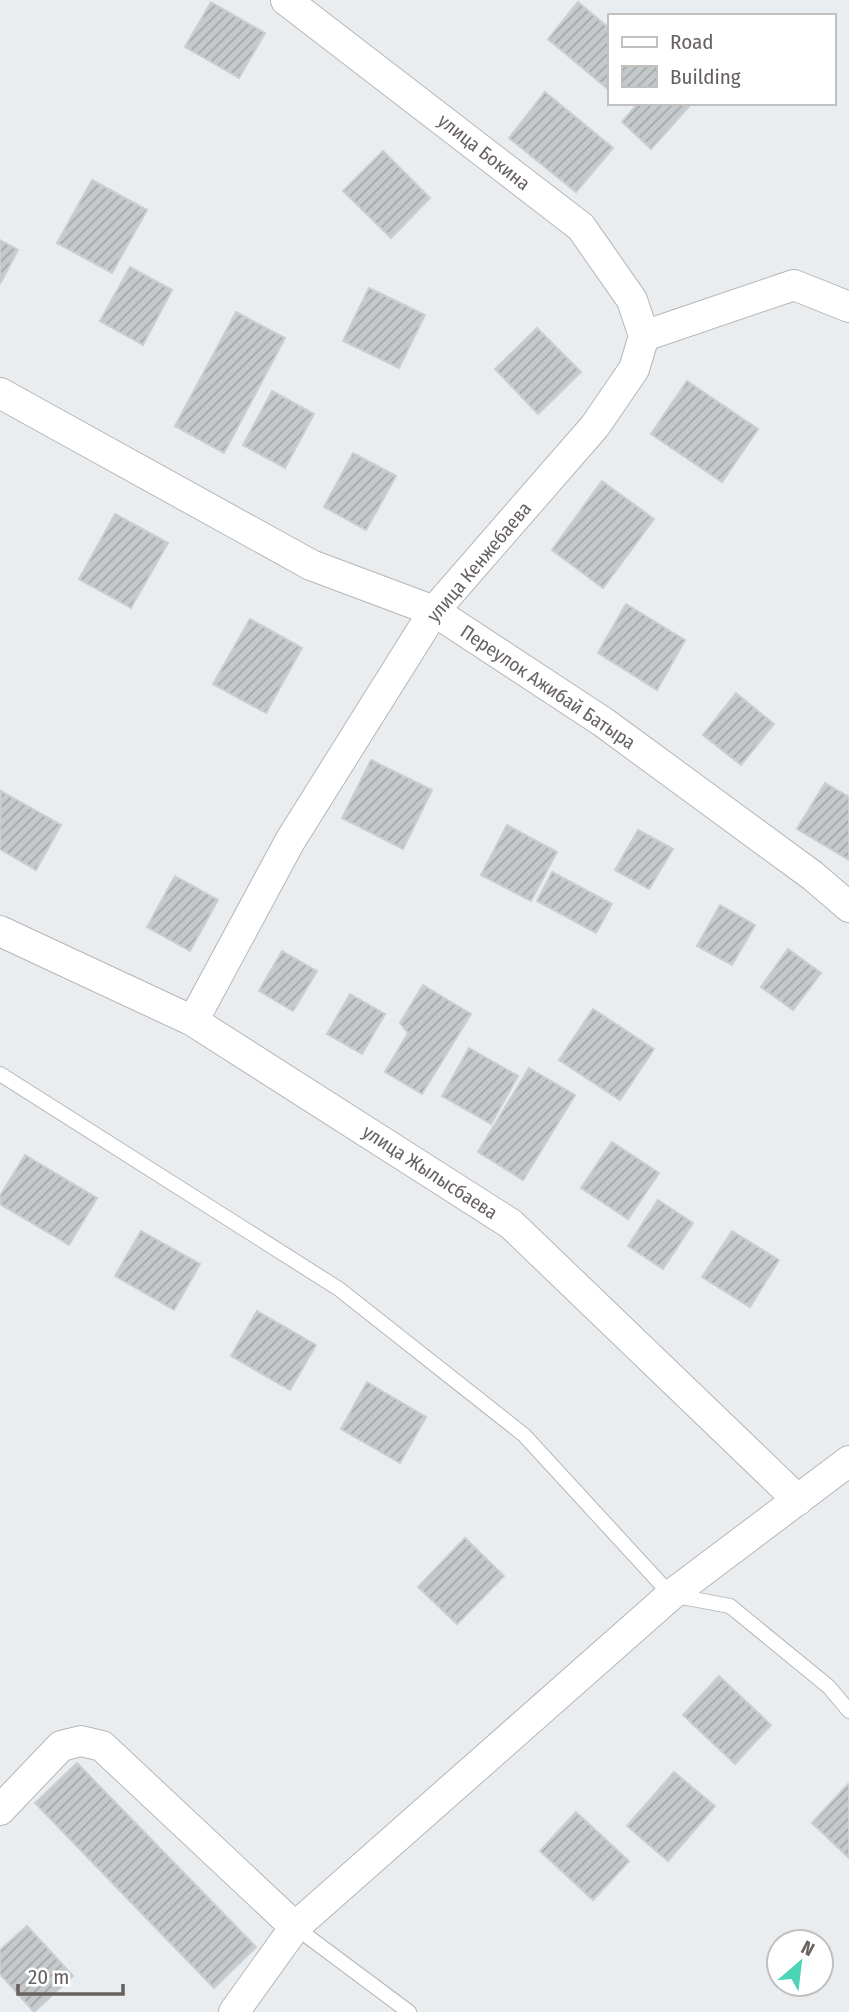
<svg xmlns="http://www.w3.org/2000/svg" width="849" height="2012" font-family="'Fira Sans Condensed',sans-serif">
<defs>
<pattern id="building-hatch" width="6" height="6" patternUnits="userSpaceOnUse" patternTransform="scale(1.75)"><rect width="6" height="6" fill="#c5c9cb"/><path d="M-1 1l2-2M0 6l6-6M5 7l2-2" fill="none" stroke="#a4a7a8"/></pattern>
</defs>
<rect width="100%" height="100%" fill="#e9edf0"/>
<!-- building -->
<path fill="url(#building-hatch)" stroke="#c8cfd4" stroke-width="2" d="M211,2L265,33L239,78L185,47Z
M578,2L609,28V90L548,39Z
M545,92L613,148L576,192L509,138Z
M638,103H692L651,149L622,122Z
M383,151L430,198L391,238L343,191Z
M92,180L147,210L112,273L57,243Z
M0,240L18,250L0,284Z
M130,267L172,290L143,345L100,321Z
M369,288L425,315L399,368L343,341Z
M236,312L285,338L224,453L175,426Z
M537,328L581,372L538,414L495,369Z
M687,381L758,429L722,482L651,434Z
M272,391L314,414L285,468L243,445Z
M353,453L396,476L366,530L324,507Z
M602,481L654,519L603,588L552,550Z
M115,514L168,543L131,608L79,579Z
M626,604L685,640L657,690L598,653Z
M250,619L302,648L266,713L213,684Z
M736,693L774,724L741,765L703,735Z
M371,760L432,790L403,849L342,818Z
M825,783L849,797V860L797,829Z
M1,791L61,825L36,870L0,849Z
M507,825L557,852L531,901L481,875Z
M638,830L673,849L649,889L615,870Z
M552,872L612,904L596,933L537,901Z
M175,876L218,900L190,951L147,927Z
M720,905L755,925L732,965L697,946Z
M788,949L821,973L793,1010L761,987Z
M282,951L317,971L293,1011L259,991Z
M423,985L471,1014L422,1094L385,1072L408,1033L400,1023Z
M350,994L385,1014L362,1054L327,1034Z
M593,1009L654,1049L620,1100L559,1060Z
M469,1048L518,1076L491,1124L442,1096Z
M529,1068L575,1095L523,1180L478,1152Z
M612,1142L659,1173L628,1219L581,1188Z
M25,1155L97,1198L69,1245L0,1204V1196Z
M658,1200L693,1223L663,1269L628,1246Z
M141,1231L200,1264L174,1310L115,1276Z
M732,1231L779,1260L750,1307L702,1277Z
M257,1311L316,1345L290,1390L231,1356Z
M367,1382L426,1417L400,1463L341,1429Z
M465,1538L504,1576L457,1624L418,1587Z
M719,1676L771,1725L735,1764L683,1715Z
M77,1763L256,1947L214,1988L35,1803Z
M674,1772L715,1806L668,1861L627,1826Z
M848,1784L849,1785V1858L812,1823Z
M576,1812L629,1861L593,1900L540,1851Z
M27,1926L73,1976L34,2012L0,1974V1950Z"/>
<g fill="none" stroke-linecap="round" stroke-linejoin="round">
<defs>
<path id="lane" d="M0,1074L339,1289L524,1435L671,1595L730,1606L829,1687L849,1711
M295,1927L409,2012"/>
<path id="street" d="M286,0L581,227L632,300L644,336
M644,336L794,285L849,307
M0,393L311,565L434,611L603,722L813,876L849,907
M0,931L193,1021L511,1224L798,1500
M193,1021L290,841L434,611L595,426L634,369L644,336
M0,1810L61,1746L81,1741L102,1746L295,1927
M234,2012L295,1927L671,1595L849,1461"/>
</defs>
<!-- lane casing -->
<use href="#lane" stroke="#b9b5b4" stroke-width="16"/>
<!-- street casing -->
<use href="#street" stroke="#b9b5b4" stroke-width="32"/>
<!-- lane -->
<use href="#lane" stroke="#fff" stroke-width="14"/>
<!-- street -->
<use href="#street" stroke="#fff" stroke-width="30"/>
</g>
<g text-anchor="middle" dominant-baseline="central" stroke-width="6" stroke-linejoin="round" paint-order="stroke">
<!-- street labels -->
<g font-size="19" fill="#676260" stroke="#fff">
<text transform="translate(484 152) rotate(38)">улица Бокина</text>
<text transform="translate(479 562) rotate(-50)">улица Кенжебаева</text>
<text transform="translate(548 687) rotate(34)">Переулок Ажибай Батыра</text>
<text transform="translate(430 1172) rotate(33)">улица Жылысбаева</text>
</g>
</g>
<!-- legend -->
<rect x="608" y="14" width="228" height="91" fill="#ffffff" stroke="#c2c0bf" stroke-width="2"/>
<rect x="622" y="37" width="35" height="10" fill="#ffffff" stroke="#c2c0bf" stroke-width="2"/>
<text x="670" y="49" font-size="21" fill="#676260">Road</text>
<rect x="622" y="66" width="35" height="21" fill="url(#building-hatch)" stroke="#c2c0bf" stroke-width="2"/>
<text x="670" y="84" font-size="21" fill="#676260">Building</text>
<!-- north arrow -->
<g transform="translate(800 1963) rotate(28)"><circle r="33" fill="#ffffff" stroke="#c2c0bf" stroke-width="2"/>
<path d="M0-5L12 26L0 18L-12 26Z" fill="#4bd4b5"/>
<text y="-10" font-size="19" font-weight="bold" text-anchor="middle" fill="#676260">N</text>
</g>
<!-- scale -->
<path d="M18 1984v10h105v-10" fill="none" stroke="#676260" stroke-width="3.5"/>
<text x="28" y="1984" font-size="21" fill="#676260" stroke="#ffffff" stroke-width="5" paint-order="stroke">20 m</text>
</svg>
